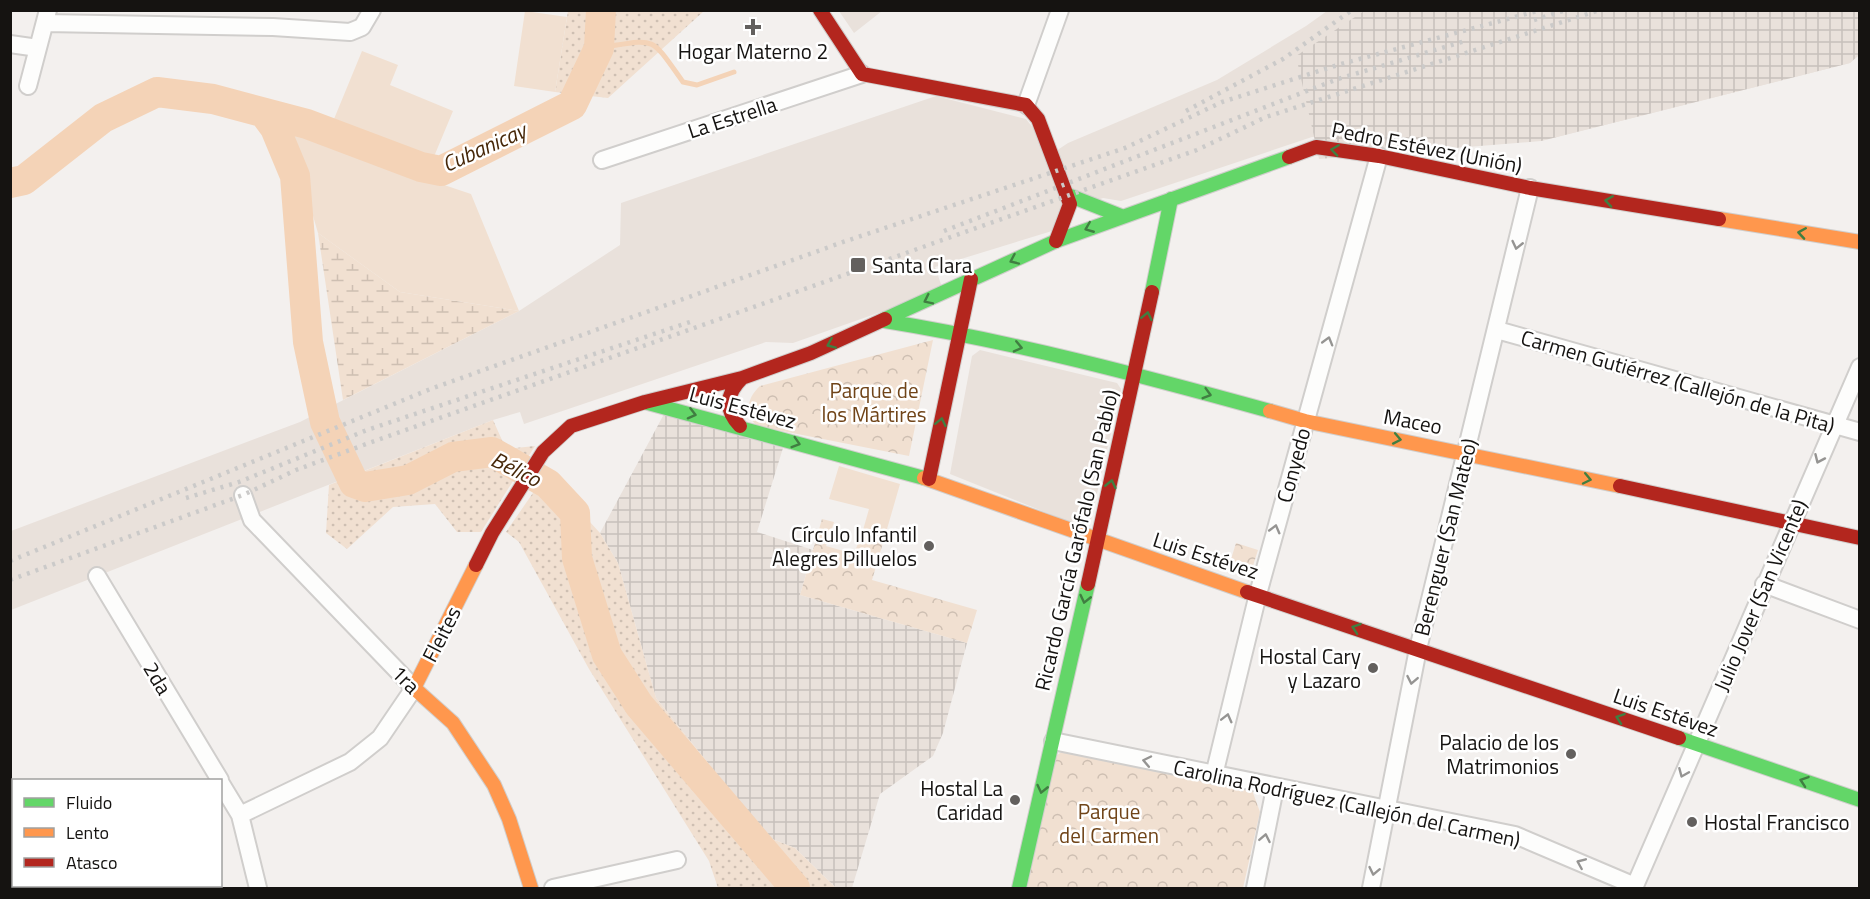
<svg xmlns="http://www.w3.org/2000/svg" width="1870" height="899" font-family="'Titillium Web',sans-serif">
<defs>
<pattern id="industrial-grid" width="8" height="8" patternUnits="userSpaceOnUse" patternTransform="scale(1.5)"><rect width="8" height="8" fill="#e9e1db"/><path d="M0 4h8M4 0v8" fill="none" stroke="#c7c0bb"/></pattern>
<pattern id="grass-dots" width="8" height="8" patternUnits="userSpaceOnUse" patternTransform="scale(1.5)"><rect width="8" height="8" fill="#f1e0d1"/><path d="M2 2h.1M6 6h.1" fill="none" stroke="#cebfb2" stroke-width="1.8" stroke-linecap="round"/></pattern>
<pattern id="forest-crowns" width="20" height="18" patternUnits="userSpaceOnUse" patternTransform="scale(1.5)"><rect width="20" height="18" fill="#f1e0d1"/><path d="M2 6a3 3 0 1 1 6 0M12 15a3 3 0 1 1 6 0" fill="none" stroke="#cebfb2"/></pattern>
<pattern id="wetland-marsh" width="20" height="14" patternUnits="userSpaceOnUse" patternTransform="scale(1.5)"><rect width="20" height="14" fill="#f1e0d1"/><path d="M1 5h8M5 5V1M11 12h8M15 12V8" fill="none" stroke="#cebfb2"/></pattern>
</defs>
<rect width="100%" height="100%" fill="#f3f0ee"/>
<!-- built -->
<path fill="#e9e1db" d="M839,11H882L854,33Z
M1327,11H1859V55L1850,63L1541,141L1312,137L1121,201L1103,198L1066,211L1052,231L935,267L943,290L793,343L766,342L524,424L520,412L493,420L11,610V531L300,422L519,311L620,245L621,203L936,96L1026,119L1053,153L1068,143L1217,80L1306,26Z
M980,350L1117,383L1121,389L1090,524L1082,527L950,474L972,356Z"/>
<!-- industrial -->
<path fill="url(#industrial-grid)" d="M1364,11H1859V55L1850,63L1541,141L1319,159L1296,56Z
M664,414L783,448L757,532L813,550L800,595L967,643L943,733L933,756L880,794L852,888H836L795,848L767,837L656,698L618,563L600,533Z"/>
<!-- grass -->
<path fill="url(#grass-dots)" d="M568,11H704L608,98L555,92Z
M493,420L506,449L535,446L481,532H457L435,504L393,507L347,549L326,533L329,485Z
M546,474L600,533L618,563L656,698L767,837L795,848L836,888H718L709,861L589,669L519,542L506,532Z"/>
<!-- forest -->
<path fill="url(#forest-crowns)" d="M933,340L909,456L757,426C744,413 747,398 760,386Z
M822,519L834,522L826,546L854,554L863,530L885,536L872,580L977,610L967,643L800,595Z
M1236,543L1258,550L1250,575L1228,569Z
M1068,747L1252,790L1260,812L1243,888H1027L1056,756Z"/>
<!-- wetland -->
<path fill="url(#wetland-marsh)" d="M318,233L400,292L519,311L343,400Z"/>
<!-- garden -->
<path fill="#f1e0d1" d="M525,11L567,17L555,92L514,86Z
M362,51L398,65L390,85L453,111L433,159L334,119Z
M289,133L471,194L519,311L400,292L318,233Z
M839,466L900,484L885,536L863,530L869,509L829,499Z"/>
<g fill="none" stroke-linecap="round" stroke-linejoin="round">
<!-- stream -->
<path stroke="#f4d3b7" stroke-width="5" d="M599,48C657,39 649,34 683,82L697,85L734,72"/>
<!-- river -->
<path stroke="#f4d3b7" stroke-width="30" d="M264,113L275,128L295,176L308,342L325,422L354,483L365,487L408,480L453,457L492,452L548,484L575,513L577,558L607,655L639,705L795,888
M10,183L24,180L103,118L157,92L213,99L307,124L421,167L441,171L572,105L599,48L601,10"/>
<defs>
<path id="street" d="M45,23L273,27L350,32L362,27L372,10
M10,44L38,48
M28,86L48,10
M1026,105L1060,10
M602,160L862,74
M1497,330L1860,432
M97,576L220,780
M1764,584L1860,620
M1053,741L1515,835L1635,886
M1214,775L1258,594L1379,156
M220,782L240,815L258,888
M240,815L350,762L380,738L414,688L252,520L243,495
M553,888L677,860
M1255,888L1275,788
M1371,888L1418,649L1530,188
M1634,888L1860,367"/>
<path id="fast" d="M1068,195L1121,216
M1152,292L1171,199
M885,319L1056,241L1289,157
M885,321C1016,342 1143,376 1270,411
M648,403L924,478
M1679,738L1860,800
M1019,888L1088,584"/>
<path id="slow" d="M1719,219L1860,242
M1270,411L1305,421L1620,486
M924,478L1247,592
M476,565L414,688L453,723L494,785L509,819L531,888"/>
<path id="jam" d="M820,10L862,74L1026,105L1038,119L1070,204L1056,241
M1289,157L1316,147L1379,156L1530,188L1719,219
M740,426C724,409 726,394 742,378
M929,479L971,279
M1620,486L1860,538
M476,565L492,533L543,452L571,426L645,402L742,378L811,353L885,319
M1088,584L1152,292
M1247,592L1679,738"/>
</defs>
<!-- street casing -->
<use href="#street" stroke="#d0cecc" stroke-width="20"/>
<!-- fast casing -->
<use href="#fast" stroke="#d0cecc" stroke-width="16"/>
<!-- slow casing -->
<use href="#slow" stroke="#d0cecc" stroke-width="16"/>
<!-- jam casing -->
<use href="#jam" stroke="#d0cecc" stroke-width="16"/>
<!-- street -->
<use href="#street" stroke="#fdfdfc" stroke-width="16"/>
<!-- fast -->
<use href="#fast" stroke="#63d668" stroke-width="14"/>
<!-- slow -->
<use href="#slow" stroke="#ff974d" stroke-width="14"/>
<!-- jam -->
<use href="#jam" stroke="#b3261e" stroke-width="14"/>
<!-- rail -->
<path stroke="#cbcac9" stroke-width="4.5" stroke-dasharray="3 6" stroke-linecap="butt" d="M1534,20L1566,10
M1186,111L1283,59L1352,10
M944,231L1338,79L1465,41
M186,498L239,482L367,430L690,322
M10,561L433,388L846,241L1125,148L1222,102L1341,64L1541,10
M10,580L243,495L296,470L369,443L1197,150L1266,117L1600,10"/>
</g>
<!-- one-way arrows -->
<defs><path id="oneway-chevron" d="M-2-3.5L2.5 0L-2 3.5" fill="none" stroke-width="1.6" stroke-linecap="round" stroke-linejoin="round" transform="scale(1.5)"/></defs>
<g stroke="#407e41">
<use href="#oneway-chevron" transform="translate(1335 150) rotate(-172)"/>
<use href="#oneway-chevron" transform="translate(1609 201) rotate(-171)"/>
<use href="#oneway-chevron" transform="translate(1089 228) rotate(158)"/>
<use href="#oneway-chevron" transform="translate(1802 233) rotate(-171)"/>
<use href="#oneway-chevron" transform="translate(1014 260) rotate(156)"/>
<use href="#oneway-chevron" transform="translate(928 300) rotate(154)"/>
<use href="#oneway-chevron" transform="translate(1147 316) rotate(-78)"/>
<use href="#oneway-chevron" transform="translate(831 344) rotate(157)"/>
<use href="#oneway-chevron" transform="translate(1018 347) rotate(13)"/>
<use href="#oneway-chevron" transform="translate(1207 394) rotate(16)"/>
<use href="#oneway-chevron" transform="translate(692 414) rotate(14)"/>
<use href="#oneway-chevron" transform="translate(941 422) rotate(-78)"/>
<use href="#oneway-chevron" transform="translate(1397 439) rotate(11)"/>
<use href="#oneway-chevron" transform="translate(796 443) rotate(17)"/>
<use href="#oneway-chevron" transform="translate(1587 479) rotate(12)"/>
<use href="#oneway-chevron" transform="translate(1111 484) rotate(-77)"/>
<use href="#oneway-chevron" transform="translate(1085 599) rotate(103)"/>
<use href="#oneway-chevron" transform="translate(1356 628) rotate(-161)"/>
<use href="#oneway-chevron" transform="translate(1620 718) rotate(-161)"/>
<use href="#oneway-chevron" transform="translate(1804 781) rotate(-161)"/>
<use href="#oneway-chevron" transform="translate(1042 789) rotate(103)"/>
</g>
<g stroke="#959492">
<use href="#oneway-chevron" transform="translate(1517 245) rotate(103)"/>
<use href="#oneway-chevron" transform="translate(1328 341) rotate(-74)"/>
<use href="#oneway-chevron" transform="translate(1819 459) rotate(114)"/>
<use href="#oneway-chevron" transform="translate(1275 529) rotate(-75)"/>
<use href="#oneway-chevron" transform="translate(1412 680) rotate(101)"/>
<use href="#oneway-chevron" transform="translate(1227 718) rotate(-76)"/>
<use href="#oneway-chevron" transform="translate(1147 761) rotate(-168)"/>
<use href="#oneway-chevron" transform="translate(1683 773) rotate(113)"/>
<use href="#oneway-chevron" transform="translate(1265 838) rotate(-79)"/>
<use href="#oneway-chevron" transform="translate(1581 863) rotate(-157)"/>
<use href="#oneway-chevron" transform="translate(1374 871) rotate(102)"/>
</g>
<!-- markers -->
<g fill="#63605e" stroke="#fff" stroke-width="2">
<path d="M750 18h6v6h6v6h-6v6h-6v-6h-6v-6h6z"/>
<rect x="850" y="257" width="16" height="16" rx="3"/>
<circle cx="929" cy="546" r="6"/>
<circle cx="1373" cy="668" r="6"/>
<circle cx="1571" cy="754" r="6"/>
<circle cx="1015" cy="800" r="6"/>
<circle cx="1692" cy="822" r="6"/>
</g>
<g text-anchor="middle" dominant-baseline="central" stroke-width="5" stroke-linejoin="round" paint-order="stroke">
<!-- poi labels -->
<g font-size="21" fill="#151311" stroke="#fff" text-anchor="end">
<text x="753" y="51" text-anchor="middle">Hogar Materno 2</text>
<text x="872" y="265" text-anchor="start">Santa Clara</text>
<text x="917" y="534">Círculo Infantil<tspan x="917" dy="24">Alegres Pilluelos</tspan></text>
<text x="1361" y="656">Hostal Cary<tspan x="1361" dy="24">y Lazaro</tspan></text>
<text x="1559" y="742">Palacio de los<tspan x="1559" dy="24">Matrimonios</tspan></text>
<text x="1003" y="788">Hostal La<tspan x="1003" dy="24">Caridad</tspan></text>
<text x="1704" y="822" text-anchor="start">Hostal Francisco</text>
</g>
<!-- street labels -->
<g font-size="21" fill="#151311" stroke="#fff">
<text transform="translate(732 117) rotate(-18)">La Estrella</text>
<text transform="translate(1427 147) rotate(11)">Pedro Estévez (Unión)</text>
<text transform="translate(1678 381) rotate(16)">Carmen Gutiérrez (Callejón de la Pita)</text>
<text transform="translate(743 407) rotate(15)">Luis Estévez</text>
<text transform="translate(1413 421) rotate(11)">Maceo</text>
<text transform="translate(1293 465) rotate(-75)">Conyedo</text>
<text transform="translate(1445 537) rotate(-76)">Berenguer (San Mateo)</text>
<text transform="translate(1076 540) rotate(-77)">Ricardo García Garófalo (San Pablo)</text>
<text transform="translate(1206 555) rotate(18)">Luis Estévez</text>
<text transform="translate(1760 595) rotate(-67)">Julio Jover (San Vicente)</text>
<text transform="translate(441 634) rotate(-63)">Fleites</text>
<text transform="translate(158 678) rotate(59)">2da</text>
<text transform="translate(406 679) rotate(45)">1ra</text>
<text transform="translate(1666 712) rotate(19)">Luis Estévez</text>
<text transform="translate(1347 803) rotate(12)">Carolina Rodríguez (Callejón del Carmen)</text>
</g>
<!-- park labels -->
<g font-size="21" fill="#704418" stroke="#fff">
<text x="874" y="390">Parque de<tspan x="874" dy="24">los Mártires</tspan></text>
<text x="1109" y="811">Parque<tspan x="1109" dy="24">del Carmen</tspan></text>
</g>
<!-- water labels -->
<g font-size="22" font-style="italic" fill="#462708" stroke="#fff">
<text transform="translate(484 147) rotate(-24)">Cubanicay</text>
<text transform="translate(516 469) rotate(26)">Bélico</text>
</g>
</g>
<!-- border -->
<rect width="1870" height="899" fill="none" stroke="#151311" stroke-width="24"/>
<!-- legend -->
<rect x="12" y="779" width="210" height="108" fill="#ffffff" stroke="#a1a1a0" stroke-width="1.5"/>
<rect x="24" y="798" width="30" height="9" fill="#63d668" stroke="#a1a1a0" stroke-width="1.5"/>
<text x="66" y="809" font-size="18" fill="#151311">Fluido</text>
<rect x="24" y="828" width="30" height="9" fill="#ff974d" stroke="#a1a1a0" stroke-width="1.5"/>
<text x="66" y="839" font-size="18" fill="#151311">Lento</text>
<rect x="24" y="858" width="30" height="9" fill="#b3261e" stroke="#a1a1a0" stroke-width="1.5"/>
<text x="66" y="869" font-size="18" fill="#151311">Atasco</text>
</svg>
